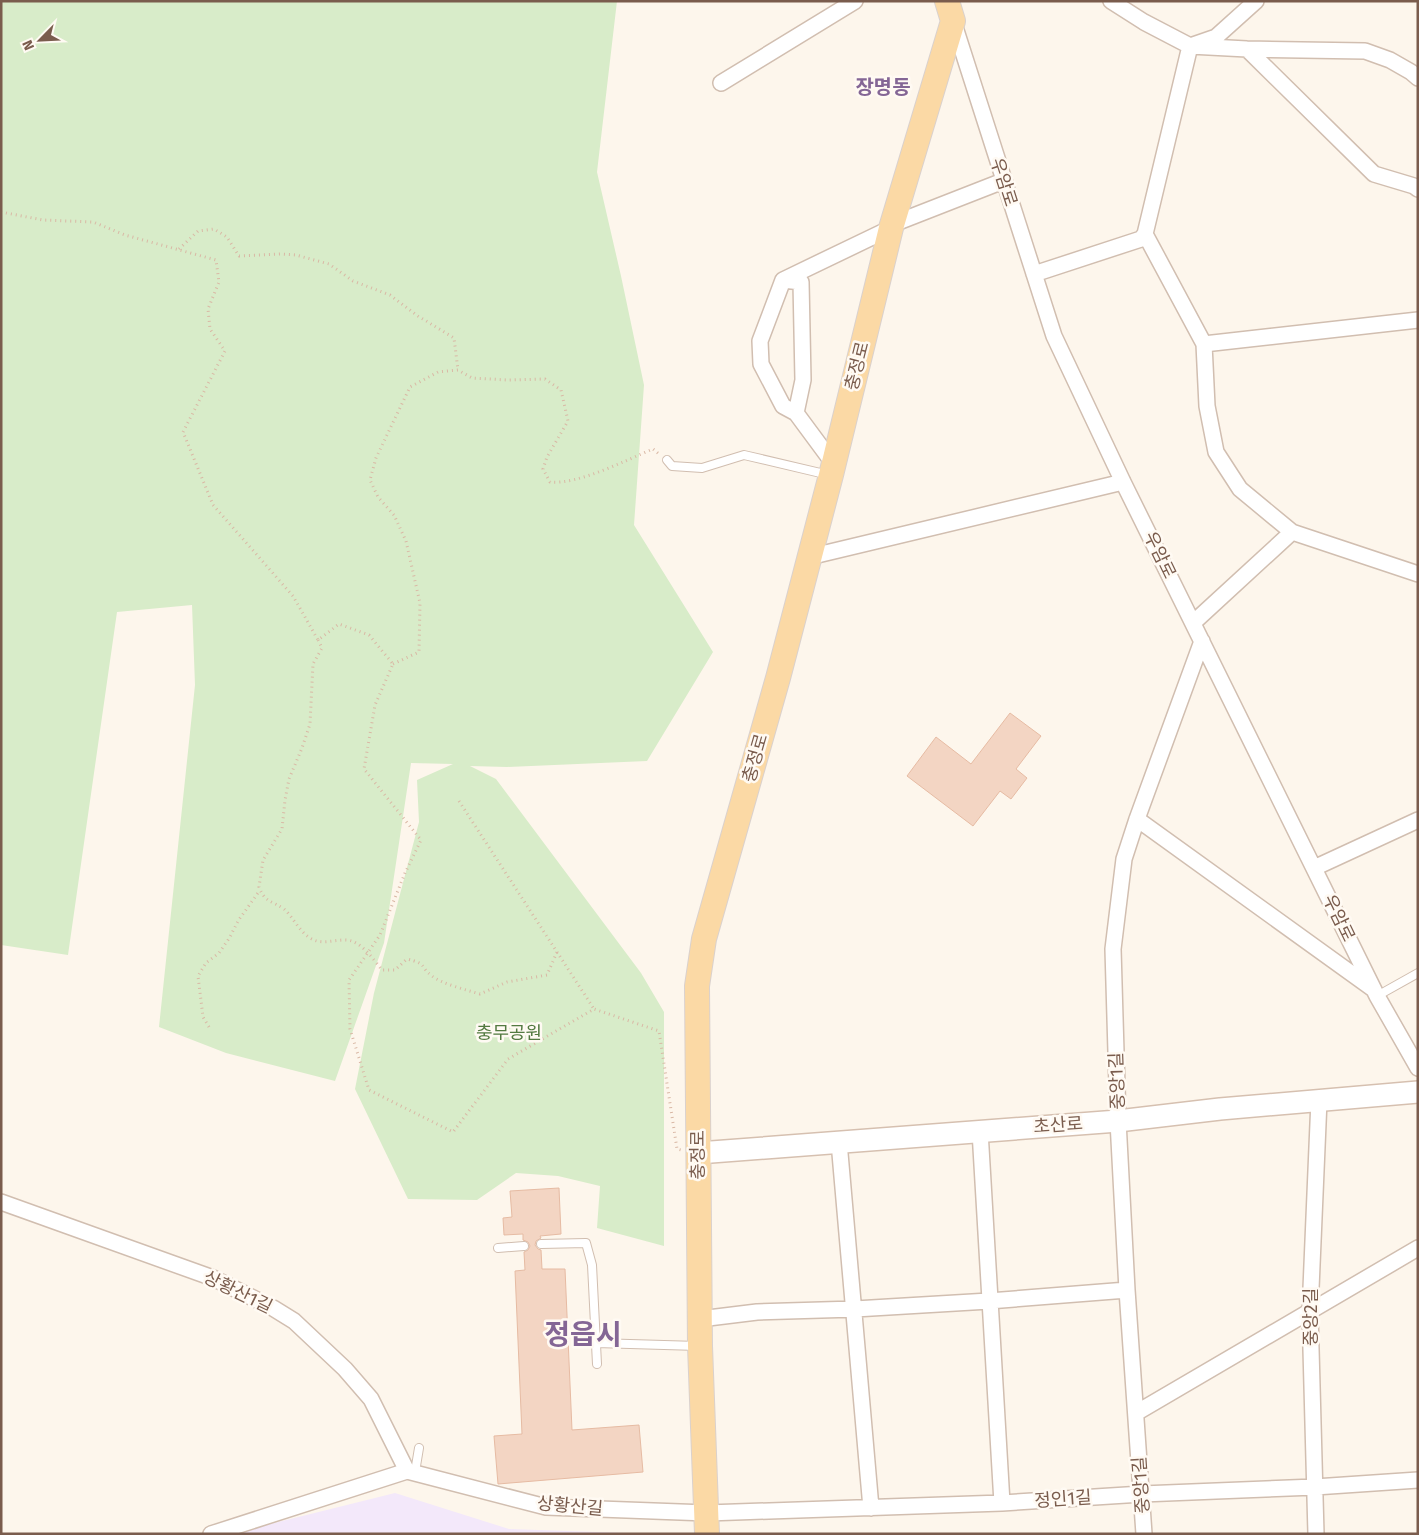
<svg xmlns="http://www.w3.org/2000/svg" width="1419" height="1535" font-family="'Fira Sans','Noto Sans KR',sans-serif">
<rect width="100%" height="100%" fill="#fdf6ec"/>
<!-- education -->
<path fill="#f3e8fa" d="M395,1493L509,1529L654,1534H230Z"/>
<!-- green -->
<path fill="#d8ecc9" d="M1,1H617L597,172L621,276L644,385L634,525L713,652L647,761L507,767L470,766L496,779L641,973L664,1012V1246L597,1228L600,1186L558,1176L516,1173L477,1200L408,1199L355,1089L374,993L419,822L417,780L453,764L411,763L384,943L335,1081L226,1053L159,1027L195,685L192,605L117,612L68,955L1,945Z"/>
<!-- building -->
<path fill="#f3d5c3" stroke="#e6bba3" d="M1010,713L1041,736L1016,769L1027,778L1011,799L1000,791L973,826L907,776L936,737L971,764Z
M559,1188L561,1234L540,1236L541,1238L536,1241L535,1245L538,1249L541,1250L542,1269H565L572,1430L639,1425L643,1472L498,1484L494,1436L522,1434L515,1271L525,1270L524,1252L528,1250L530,1246L528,1242L523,1240V1234L504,1235L503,1218L512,1217L510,1191Z"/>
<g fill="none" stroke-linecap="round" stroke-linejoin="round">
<defs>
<path id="lane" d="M667,460L672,466L702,468L744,455L829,475
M1377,996L1418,973
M541,1244L586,1243L592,1265L597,1364
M498,1248L524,1246
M596,1343L698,1346
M415,1472L419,1448"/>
<path id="street" d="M1111,1L1144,22L1190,46L1247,49L1365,51L1390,60L1411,72L1418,78
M954,24L1054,336L1123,482L1377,996L1418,1068
M1247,49L1374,174L1414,186L1418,189
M721,83L855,1
M893,224L1003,181
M1145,234L1204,344L1207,406L1216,452L1240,489L1292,532L1418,574
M1034,274L1141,239L1145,234L1190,46L1216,37L1256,1
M783,280L801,282L803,380L796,413
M1204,344L1418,320
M833,463L796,413L783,406L761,364L760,341L783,280L891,228
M809,557L1123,482
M1193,623L1292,532
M1137,819L1373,989
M1314,868L1418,820
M980,1131L1002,1503
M839,1142L871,1508
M1,1202L213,1278L273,1308L294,1321L345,1369L371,1399L407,1471
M700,1319L757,1312L855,1309L989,1301L1127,1290
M1136,1413L1418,1248
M211,1534L407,1471L546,1507L707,1513L1002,1503L1142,1494L1315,1487L1418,1480
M1144,1534L1127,1290L1118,1121L1113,949L1124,859L1137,819L1202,641
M1316,1534L1310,1312L1319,1100"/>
<path id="secondary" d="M698,1153L1118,1121L1220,1109L1418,1092"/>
<path id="primary" d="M707,1534L700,1346L697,986L704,939L778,678L831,475L891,228L953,21L947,1"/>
</defs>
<!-- lane casing -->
<use href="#lane" stroke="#d1beb0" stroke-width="10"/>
<!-- street casing -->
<use href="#street" stroke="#d1beb0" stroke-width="18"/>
<!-- secondary casing -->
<use href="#secondary" stroke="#d6c0b0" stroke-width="24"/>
<!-- primary casing -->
<use href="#primary" stroke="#dad1cd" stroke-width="26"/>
<!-- path -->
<path stroke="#d9b8a5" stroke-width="3" stroke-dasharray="1 4" stroke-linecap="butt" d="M1,212L43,220L93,222L125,235L216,260L219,282L208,309L210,329L225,351L183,432L213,505L293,596L318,640L339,624L369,635L393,664L375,705L364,769L421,840L405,873L380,935L349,980L350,1029L369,1090L453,1132L508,1059L594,1009L659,1031L677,1149L681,1150
M179,249L198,231L214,229L227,237L239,256L280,254L296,255L329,264L353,281L390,295L418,316L454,338L458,370
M318,640L322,648L313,664L310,724L302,748L289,779L285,800L282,829L263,860L259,887C265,903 273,901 284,909C293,917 299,931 310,938C321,945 332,940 344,940C360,939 373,959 382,970H395L407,959C428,964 419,966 432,976C442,984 467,990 480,994L507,982L547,975L557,952
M393,664L419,652L420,603L406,541L394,515L378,497L370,480L376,458L410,387L438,372L458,370L472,378L507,380L545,379L561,390L568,421L547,457L543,469L550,482C578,485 626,460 653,449L659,454
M459,801L594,1009
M209,1027L203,1017L198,976L206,963L219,953L230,937L238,921L260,890"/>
<!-- lane -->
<use href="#lane" stroke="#fff" stroke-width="8"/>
<!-- street -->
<use href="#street" stroke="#fff" stroke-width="15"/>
<!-- secondary -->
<use href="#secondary" stroke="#fff" stroke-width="21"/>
<!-- primary -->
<use href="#primary" stroke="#fbd9a5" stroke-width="24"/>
</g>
<g text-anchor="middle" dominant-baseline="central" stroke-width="5" stroke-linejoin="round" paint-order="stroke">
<!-- street labels -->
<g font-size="18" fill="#7a5c4d" stroke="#fffaf3">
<text transform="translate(1004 182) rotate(72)">우암로</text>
<text transform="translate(857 366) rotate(-76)">충정로</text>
<text transform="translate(1160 555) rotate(64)">우암로</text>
<text transform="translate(755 758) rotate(-74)">충정로</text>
<text transform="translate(1339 918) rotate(64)">우암로</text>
<text transform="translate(1117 1081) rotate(-92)">중앙1길</text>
<text transform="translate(1058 1125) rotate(-4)">초산로</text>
<text transform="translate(698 1155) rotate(-90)">충정로</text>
<text transform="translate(238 1292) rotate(26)">상황산1길</text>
<text transform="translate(1311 1317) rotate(-90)">중앙2길</text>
<text transform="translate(1141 1485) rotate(-94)">중앙1길</text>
<text transform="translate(1063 1499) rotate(-4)">정인1길</text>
<text transform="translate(570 1506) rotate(5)">상황산길</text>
</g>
<!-- park labels -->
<g font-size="18" fill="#537a41" stroke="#fffaf3">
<text x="509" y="1033">충무공원</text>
</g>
<!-- quarter labels -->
<g font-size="20" font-weight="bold" fill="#846695" stroke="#fffaf3">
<text x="883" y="87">장명동</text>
</g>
<!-- town labels -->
<g font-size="28" font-weight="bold" fill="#846695" stroke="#fffaf3">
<text x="583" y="1334">정읍시</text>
</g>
</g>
<!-- border -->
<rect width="1419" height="1535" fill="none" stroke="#7a5c4d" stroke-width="5"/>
<!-- north arrow -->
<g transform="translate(40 40) rotate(246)" stroke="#fffaf3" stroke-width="4" paint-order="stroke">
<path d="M0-4L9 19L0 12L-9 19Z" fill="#7a5c4d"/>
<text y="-8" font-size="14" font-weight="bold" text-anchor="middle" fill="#7a5c4d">N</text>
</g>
</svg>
